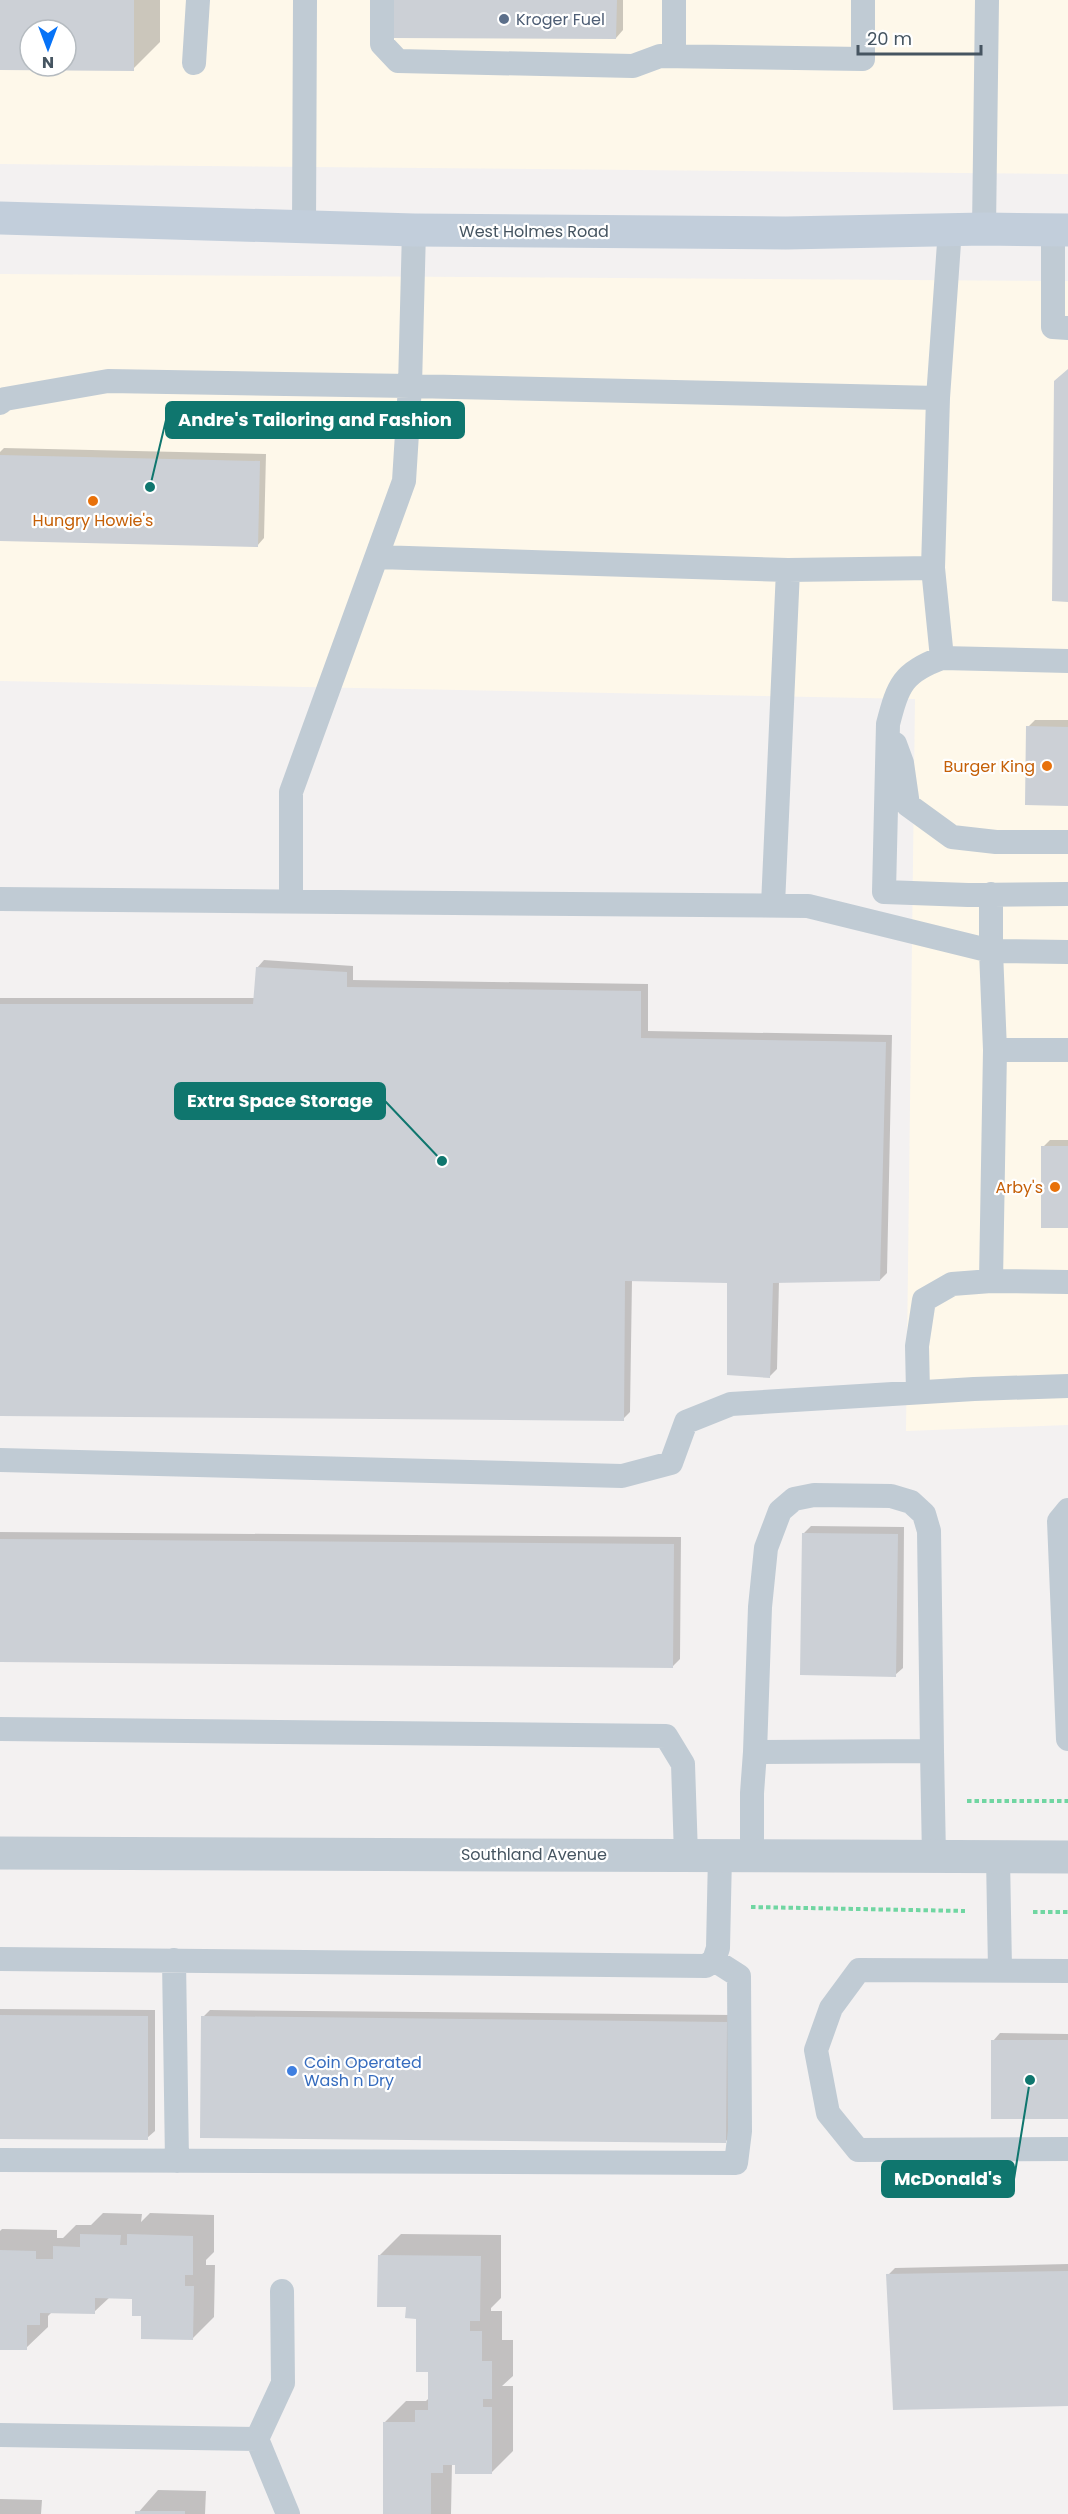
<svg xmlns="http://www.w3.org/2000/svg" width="1068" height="2514" font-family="Poppins,sans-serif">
<rect width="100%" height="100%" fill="#f3f1f1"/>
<!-- commercial -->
<path fill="#fef8ea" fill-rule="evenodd" d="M0,0H1068V174L0,164ZM30,30H66V66H30Z
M0,274L1068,281V1425L906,1431L915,699L0,681Z"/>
<!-- shadow -->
<path fill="#0003" fill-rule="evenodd" d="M0,0H160V42L133,69H0ZM30,30H66V66H30Z
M392,0H623V30L616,38Z
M4,448L266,454L264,538L257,546L0,540V452Z
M1035,720H1068V804L1028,727Z
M264,960L353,966V980L648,984V1031L892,1035L887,1273L880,1280L779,1281L777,1369L770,1376L729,1281L632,1280L630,1412L623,1419L0,1414V998H255L257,968Z
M1050,1140H1068V1227L1043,1147Z
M811,1526L904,1527L903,1668L895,1675L804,1533Z
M0,1532L681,1537L680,1659L673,1666L0,1661Z
M0,2009L155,2010V2131L147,2138L0,2137Z
M210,2010L733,2015L732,2135L725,2142L203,2017Z
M1000,2033L1068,2034V2118L993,2041Z
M103,2213L142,2214L141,2222L150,2213L214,2215V2252L206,2260V2265H215L214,2317L193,2338L143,2315L134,2297H110L94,2312H52L48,2316V2327L26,2348H0V2231L2,2229L57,2230V2238H63L76,2225H91Z
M401,2234L501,2235V2298L491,2308V2311H502V2340H513V2376L502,2386H513V2451L491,2473L452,2463L451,2514H384L385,2422L406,2401H426L430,2397V2371L418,2317L407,2305L379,2256Z
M1068,2264V2405L888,2275L895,2268Z
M158,2490L206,2491L205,2514H137Z
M0,2499L42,2500L41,2514H0Z"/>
<!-- building -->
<path fill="#ccd0d6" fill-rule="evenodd" d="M0,0H134V71L0,70ZM30,30H66V66H30Z
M391,0H617L616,39L391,38Z
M1068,369V602L1052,601L1054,381Z
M0,455L260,461L258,547L0,541Z
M1026,726L1068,727V806L1025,805Z
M256,967L347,972V987L641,991V1038L886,1042L880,1281L773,1283L770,1378L727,1375V1283L625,1281L624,1421L0,1416V1004H253Z
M1041,1146H1068V1228H1041Z
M802,1533L898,1534L896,1677L800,1675Z
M0,1539L674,1544L673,1668L0,1662Z
M0,2015L148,2016V2140L0,2139Z
M201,2016L727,2022L726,2143L200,2138Z
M991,2040H1068V2119H991Z
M80,2234L121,2235L120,2245H127V2234L193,2236V2275H185V2286H194L193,2340L141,2339V2316H132V2299L95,2298V2314L40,2313V2325H27V2350H0V2250L36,2251V2259H53V2246L80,2247Z
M378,2255L481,2256L480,2321H470V2331H482V2361H492V2399H483V2407H492V2474H455V2465H443V2473H431V2514H383V2422H415V2410H428V2372H416V2319L405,2318L406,2307H377Z
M1068,2271V2406L893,2410L886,2274Z
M135,2511H185V2514H135Z"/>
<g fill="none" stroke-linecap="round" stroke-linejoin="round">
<!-- path -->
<path stroke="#70d6a2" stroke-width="4" stroke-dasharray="4.5 3" stroke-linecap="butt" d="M967,1801H1068
M751,1907L965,1911
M1033,1912H1068"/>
<!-- lane -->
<path stroke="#c0cbd4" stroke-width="24" d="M382,0V44L398,61L633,66L660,56L863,59V0
M674,0V56
M194,63L198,0
M304,229L305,0
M984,229L987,0
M1053,231V327L1068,328
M0,403L5,399L108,381L410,386L414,230
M377,557L788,570
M942,658L933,568L938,398L950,229
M1068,661L942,658C903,672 898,685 888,724L884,892L968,895L1068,894
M895,744L902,763L908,805L952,837L996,842H1068
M991,894V951L995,1050H1068
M0,899L808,906L991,951L1068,952
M291,901V792L404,481L410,386L938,398
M773,905L788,570L933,568
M995,1050L991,1281L1068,1282
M918,1392L917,1346L924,1300L952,1284L991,1281
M0,1460L622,1476L671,1463L686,1422L731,1404L974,1389L1068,1386
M1068,1510L1059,1521L1068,1739
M0,1729L666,1736L683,1764L686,1855
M755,1752L760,1607L766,1548L780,1511L794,1499L814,1495L891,1496L911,1502L924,1514L929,1531L932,1751
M752,1855V1793L755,1752L932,1751L934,1857
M998,1857L1000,1969
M0,1959L706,1966L714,1960L718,1948L720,1855
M174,1960L177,2161
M1068,1971L859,1970L831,2008L816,2050L828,2113L858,2150L1068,2149
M0,2160L736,2163L740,2131L739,1976L714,1960
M282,2291L283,2383L257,2439L288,2514
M0,2435L257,2439"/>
<!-- street -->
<path stroke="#c0cbd4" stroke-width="33" d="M0,1853L1068,1857"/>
<!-- secondary -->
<path stroke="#c2cedb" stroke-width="33" d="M0,218L414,230L786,233L984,229L1068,230"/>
</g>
<!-- markers -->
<circle fill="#5c6f8a" stroke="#fff" stroke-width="2" cx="504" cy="19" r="6"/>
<g fill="#e8710a" stroke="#fff" stroke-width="2">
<circle cx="93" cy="501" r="6"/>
<circle cx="1047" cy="766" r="6"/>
<circle cx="1055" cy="1187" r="6"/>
</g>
<circle fill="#3f7fe0" stroke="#fff" stroke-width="2" cx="292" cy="2071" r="6"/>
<g text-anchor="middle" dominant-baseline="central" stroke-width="4.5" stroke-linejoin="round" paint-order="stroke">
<!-- service labels -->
<g font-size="16" fill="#4e5e75" stroke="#fff" text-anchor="start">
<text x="516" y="19">Kroger Fuel</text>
</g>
<!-- street labels -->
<g font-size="16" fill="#465561" stroke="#fff">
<text x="534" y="231">West Holmes Road</text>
<text x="534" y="1854">Southland Avenue</text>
</g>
<!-- food labels -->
<g font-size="16" fill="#c56008" stroke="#fff" text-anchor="end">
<text x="93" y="520" text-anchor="middle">Hungry Howie's</text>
<text x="1035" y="766">Burger King</text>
<text x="1043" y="1187">Arby's</text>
</g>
<!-- shop labels -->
<g font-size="16" fill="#366cbe" stroke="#fff" text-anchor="start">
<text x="304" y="2062">Coin Operated<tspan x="304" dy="18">Wash n Dry</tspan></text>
</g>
</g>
<!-- callouts -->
<path fill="none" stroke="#0f766e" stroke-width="2" d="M150 487L166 420M442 1161L385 1101M1030 2080L1014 2179"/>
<g fill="#0f766e" stroke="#fff" stroke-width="2">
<circle cx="150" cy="487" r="6"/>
<circle cx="442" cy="1161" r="6"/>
<circle cx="1030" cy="2080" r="6"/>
</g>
<g fill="#0f766e" stroke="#0f766e" stroke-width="2">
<rect x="166" y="402" width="298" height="36" rx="6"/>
<rect x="175" y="1083" width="210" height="36" rx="6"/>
<rect x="882" y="2161" width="132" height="36" rx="6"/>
</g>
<g font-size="18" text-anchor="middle" font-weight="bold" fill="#fff">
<text x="315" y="426">Andre's Tailoring and Fashion</text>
<text x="280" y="1107">Extra Space Storage</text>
<text x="948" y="2185">McDonald's</text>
</g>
<!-- north arrow -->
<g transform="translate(48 48) rotate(180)"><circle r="28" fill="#ffffff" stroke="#b5bbc0" stroke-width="1.5"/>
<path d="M0-4.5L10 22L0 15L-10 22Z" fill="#0773f7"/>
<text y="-9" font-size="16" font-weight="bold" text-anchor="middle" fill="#465561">N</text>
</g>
<!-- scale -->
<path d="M858 45v9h123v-9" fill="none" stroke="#465561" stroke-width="3"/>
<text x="867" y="45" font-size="18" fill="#465561" stroke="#ffffff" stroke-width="4.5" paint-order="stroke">20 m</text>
</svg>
